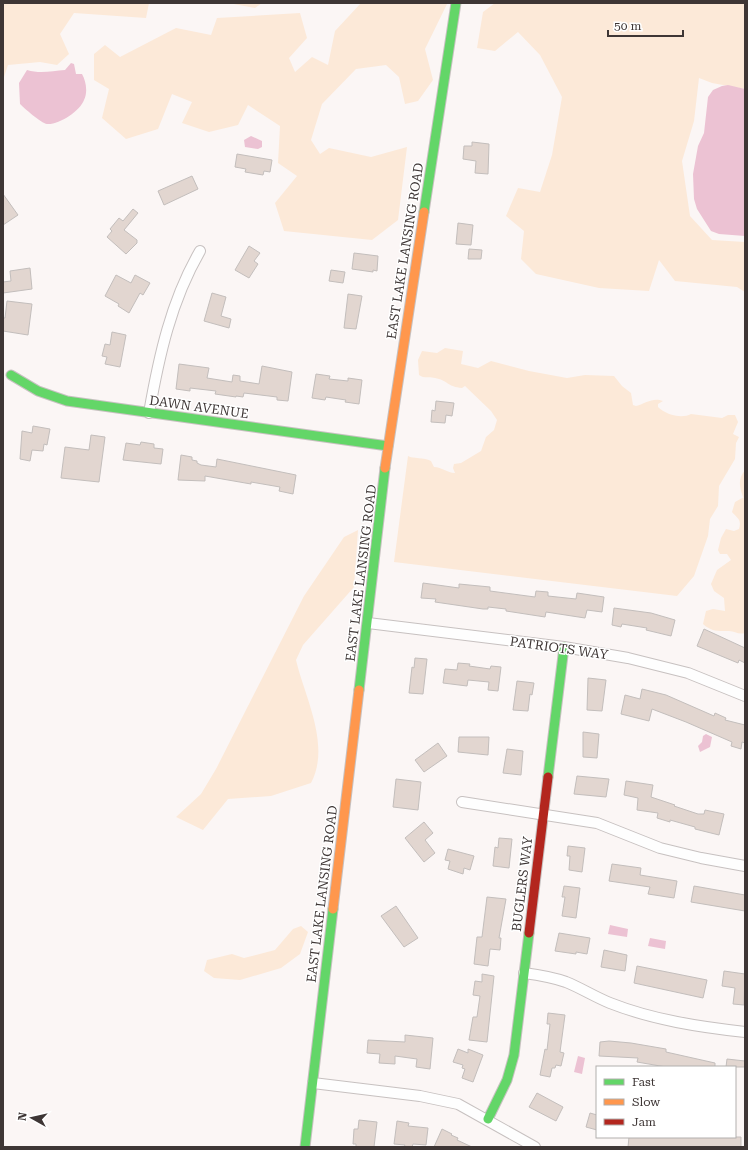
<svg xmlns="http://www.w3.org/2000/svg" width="748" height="1150" font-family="'Roboto Serif',serif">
<rect width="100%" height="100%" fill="#fbf6f5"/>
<!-- green -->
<path fill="#fce9d8" d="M3,3H149L146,18L74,13L60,34L69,54L57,65L40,62L8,65L3,80Z
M228,3H262L255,8Z
M361,3H447V4L425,49L433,80L418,101L405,104L399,77L386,65L356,69L322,104L311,140L320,154L329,148L371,157L407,147L398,220L372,240L284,231L275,203L297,176L278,163L280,126L248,105L238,125L209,132L182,123L192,102L172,94L158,129L126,139L102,118L109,89L94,80V54L105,45L120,57L176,28L211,35L217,18L300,13L307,38L289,58L295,72L312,57L328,65L335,31Z
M495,3H745V89L712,83L699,78L694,121L682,161L690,216L712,240L745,242V292L737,287L675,281L659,260L649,291L599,288L536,274L521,259L524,231L506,216L518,188L540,192L552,155L562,97L540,55L518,32L495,51L477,48L483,12Z
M445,348L463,351L461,364L478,368L491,361L529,371L567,378L585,375L614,376L622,386L631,393L633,405L636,406C646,403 653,397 663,401L658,404V407C666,415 682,419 691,414L722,418L728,415H735L738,422L733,434L739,437L736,443L735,459L719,486L718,506L710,519L708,536L694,576L677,596L394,562L408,456C413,459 424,457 431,461L434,467C442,467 447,473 455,473L453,468L454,464L461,463L481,451L486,437L494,430L497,420L491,411L465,386L462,388C448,387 447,380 435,378C428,376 425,379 419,375L418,360L422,351L437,353Z
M745,470V633C738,635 735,631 729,631C718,631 712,632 703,624L706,611L713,609L725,611L724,598L714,591L711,584L717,570L731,560L727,554H720L718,550L721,538L726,529L734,531L739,529C742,519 737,518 732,512L735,502L744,497H743C739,486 738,479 745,470Z
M358,530L354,587L303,645L296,660C305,698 331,745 311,783L271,796L228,799L203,830L176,817L201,794L216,769L304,596L344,537Z
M301,926L308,932L300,954L281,968L240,980L214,978L204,971L207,960L232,954L244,958L275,950L293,929Z"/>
<!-- water -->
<path fill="#ecc2d3" d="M71,63L74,64L76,74H82C86,81 88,92 84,100C80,111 59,125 47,124C41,123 24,108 20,104L19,83L27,70C40,74 52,71 65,70Z
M728,85L745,89V236L719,234L711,231L697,209L694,199L693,174L698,146L704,133L708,97L713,90L722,86Z
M251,136L262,141V147L258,149L245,147L244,140Z
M706,734L712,737L710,747L700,752L698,746L702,742L703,736Z
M610,925L628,929L627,937L608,934Z
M650,938L666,941L665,949L648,946Z
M578,1056L585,1058L582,1074L574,1072Z"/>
<!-- building -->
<path fill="#e2d6d0" stroke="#c3bebc" d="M472,142L489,144L488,174L475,173L476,161L463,159L464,146H472Z
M237,154L272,160L270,172L264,171L263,175L245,172L246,169L235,167Z
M192,176L198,189L164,205L158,191Z
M3,194L18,215L3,225Z
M133,209L138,213L124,230L137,240V243L126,254L107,237L112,231L110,229L119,218L123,221Z
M458,223L473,225L471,245L456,244Z
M249,246L260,253L254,261L258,264L249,278L235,270Z
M469,249L482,250L481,259H468Z
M354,253L378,256L377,271L373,270V272L352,269Z
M30,268L32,289L3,293V282L11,281L10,271Z
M331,270L345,272L343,283L329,281Z
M116,275L131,283L135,275L150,283L143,295L140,293L129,313L118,306L119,304L105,296Z
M212,293L226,297L221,316L231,319L229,328L204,321Z
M348,294L362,296L356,329L344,328Z
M7,301L32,304L28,335L3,331V318H5Z
M112,332L126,335L120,367L105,364L107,357L102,356L105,344L110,345Z
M179,364L209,368L207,378L232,382L233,375L240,376V381L259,384L262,366L292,372L288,401L277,400V397L244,393L243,397L236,396V397L215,394L216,391L190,388V391L176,389Z
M316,374L330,376L329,379L348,381V378L362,380L359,404L345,402L346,400L326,397L325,400L312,398Z
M436,401L454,403L452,416L446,415L445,423L431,422L432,410L435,411Z
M33,426L50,429L47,445L44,444L43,451L32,450L30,461L20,459L22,431L32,433Z
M91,435L105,437L99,482L61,478L65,447L89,450Z
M141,442L154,444V448L163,449L161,464L123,460L126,443L140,445Z
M181,455L192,457V460L197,461V463L201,465L216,467L217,459L296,475L293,494L279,491L280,487L251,482V484L205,476V481L178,480Z
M423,583L459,588V584L490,587V591L535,597L536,591L548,592V596L576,599L577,593L604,597L602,612L587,610L585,618L546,612L545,617L506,611V609L488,607V609H483L435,602L436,599L421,598Z
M614,608L651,613L675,620L671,636L646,630L647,628L622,624L621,627L612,625Z
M704,629L745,648V663L739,660L738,663L697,646Z
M415,658L427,659L423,694L409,693L412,667L414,668Z
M458,663L470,664L469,666L490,669L491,666L501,667L498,691L488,690L489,682L468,680L467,686L443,683L445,669L457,670Z
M588,678L606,680L602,711L587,710Z
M517,681L534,683L532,695L530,694L528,711L513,710Z
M642,689L666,695L714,716L715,713L726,718L725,720L745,725V743L742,742L741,749L731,746L732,742L686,722L652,709L649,721L621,714L625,695L640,699Z
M583,732L599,734L597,758L583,757Z
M459,737H489L488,755L458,752Z
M438,743L447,756L424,772L415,760Z
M507,749L523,751L521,775L503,773Z
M577,776L609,779L606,797L574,794Z
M396,779L421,782L418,810L393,807Z
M626,781L653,785L651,797L675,805L674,806L698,814H704L705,810L724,814L719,835L695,829V827L670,820V822L657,818L658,813L637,810L638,798L624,795Z
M424,822L433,833L425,840L435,853L424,862L405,838Z
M499,838L512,839L509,868L493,866L495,847L498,848Z
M568,846L585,848L582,872L569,870L570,856H567Z
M448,849L474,856L470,870L464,868L463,874L448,869L450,861L445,860Z
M612,864L641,868L640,875L677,881L674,898L648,894L650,887L609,881Z
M564,886L580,888L576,918L562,916L565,897H562Z
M694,886L745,895V911L691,902Z
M487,897L506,899L499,938H501L500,950L490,949L488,966L474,964L477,937H482Z
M396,906L418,938L404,947L381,916Z
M559,933L590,938L587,954L576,952V954L555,951Z
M604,950L627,955L625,971L601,967Z
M637,966L707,980L703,998L634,983Z
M724,971L745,974L744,1005L733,1004L735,988L722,986Z
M482,974L494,976L487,1042L469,1040L473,1017H477L480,996L473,995L475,981L482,982Z
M548,1013L565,1015L560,1052L564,1053L561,1066L556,1065L555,1068H552L550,1077L540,1075L545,1049L547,1050L550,1024H547Z
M405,1035L433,1038L430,1069L416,1067L417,1059L395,1056V1064L379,1063L380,1054L367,1053L368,1040L405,1042Z
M609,1041L631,1043L666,1049V1052L715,1063V1067H666L637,1062L638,1058L599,1056L600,1042Z
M458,1049L468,1053V1049L483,1055L473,1082L462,1078L465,1069L462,1068L463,1065L453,1062Z
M727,1059L745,1061V1067H726Z
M537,1093L563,1107L556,1121L529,1107Z
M590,1113L597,1115V1130L586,1127Z
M359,1120L377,1122L374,1147H356V1144H353L354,1129H358Z
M397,1121L409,1123L408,1126L428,1128L426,1145L413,1144L412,1147H404L405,1145L394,1144Z
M442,1129L452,1134L451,1135L458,1138L457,1140L472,1147H434Z
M629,1137H741V1147H628Z"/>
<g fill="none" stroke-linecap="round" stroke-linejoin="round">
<defs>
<path id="street" d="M149,413C159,356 171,301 200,251
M368,623L564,647L628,658L688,673L745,696
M462,802L597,823L660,848L701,858L745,866
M524,973C539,975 552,977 566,982C581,988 595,997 610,1003C653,1020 700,1027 745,1032
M313,1083L420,1096L458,1104L535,1147"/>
<path id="fast" d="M424,212L456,3
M11,375L38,391L67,401L388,446
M359,690L385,468
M548,777L564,647
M488,1119L507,1080L514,1055L529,933
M305,1147L333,909"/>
<path id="slow" d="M385,468L424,212
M333,909L359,690"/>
<path id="jam" d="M529,933L548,777"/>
</defs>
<!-- street casing -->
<use href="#street" stroke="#c7c1c0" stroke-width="12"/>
<!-- fast casing -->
<use href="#fast" stroke="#c7c1c0" stroke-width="11"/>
<!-- slow casing -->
<use href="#slow" stroke="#c7c1c0" stroke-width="11"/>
<!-- jam casing -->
<use href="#jam" stroke="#c7c1c0" stroke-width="11"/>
<!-- street -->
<use href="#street" stroke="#fefefe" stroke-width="10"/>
<!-- fast -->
<use href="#fast" stroke="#63d668" stroke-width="9"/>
<!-- slow -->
<use href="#slow" stroke="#ff974d" stroke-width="9"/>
<!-- jam -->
<use href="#jam" stroke="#b3261e" stroke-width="9"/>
</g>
<g text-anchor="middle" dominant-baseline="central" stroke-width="3" stroke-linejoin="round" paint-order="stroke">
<!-- street labels -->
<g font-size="13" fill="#3e3635" stroke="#fff">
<text transform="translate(405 251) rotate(-81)">EAST LAKE LANSING ROAD</text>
<text transform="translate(199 407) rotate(8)">DAWN AVENUE</text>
<text transform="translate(361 573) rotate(-83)">EAST LAKE LANSING ROAD</text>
<text transform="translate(559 648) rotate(8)">PATRIOTS WAY</text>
<text transform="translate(522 884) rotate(-83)">BUGLERS WAY</text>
<text transform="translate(322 894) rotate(-83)">EAST LAKE LANSING ROAD</text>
</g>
</g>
<!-- border -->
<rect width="748" height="1150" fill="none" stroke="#3e3635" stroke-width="8"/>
<!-- legend -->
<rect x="596" y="1066" width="140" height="72" fill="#ffffff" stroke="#b2afae"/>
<rect x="604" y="1079" width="20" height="6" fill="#63d668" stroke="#b2afae"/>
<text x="632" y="1086" font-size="12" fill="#3e3635">Fast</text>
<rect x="604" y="1099" width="20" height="6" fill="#ff974d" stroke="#b2afae"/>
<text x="632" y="1106" font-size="12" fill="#3e3635">Slow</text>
<rect x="604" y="1119" width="20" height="6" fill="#b3261e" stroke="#b2afae"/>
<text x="632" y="1126" font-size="12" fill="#3e3635">Jam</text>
<!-- north arrow -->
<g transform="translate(32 1118) rotate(278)" stroke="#ffffff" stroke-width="3" paint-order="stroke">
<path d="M0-3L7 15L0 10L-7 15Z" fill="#3e3635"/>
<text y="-6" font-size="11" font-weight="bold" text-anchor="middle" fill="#3e3635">N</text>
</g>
<!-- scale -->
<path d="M608 30v6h75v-6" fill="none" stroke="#3e3635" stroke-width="2"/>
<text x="614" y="30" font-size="12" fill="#3e3635" stroke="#ffffff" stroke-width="3" paint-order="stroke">50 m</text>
</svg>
